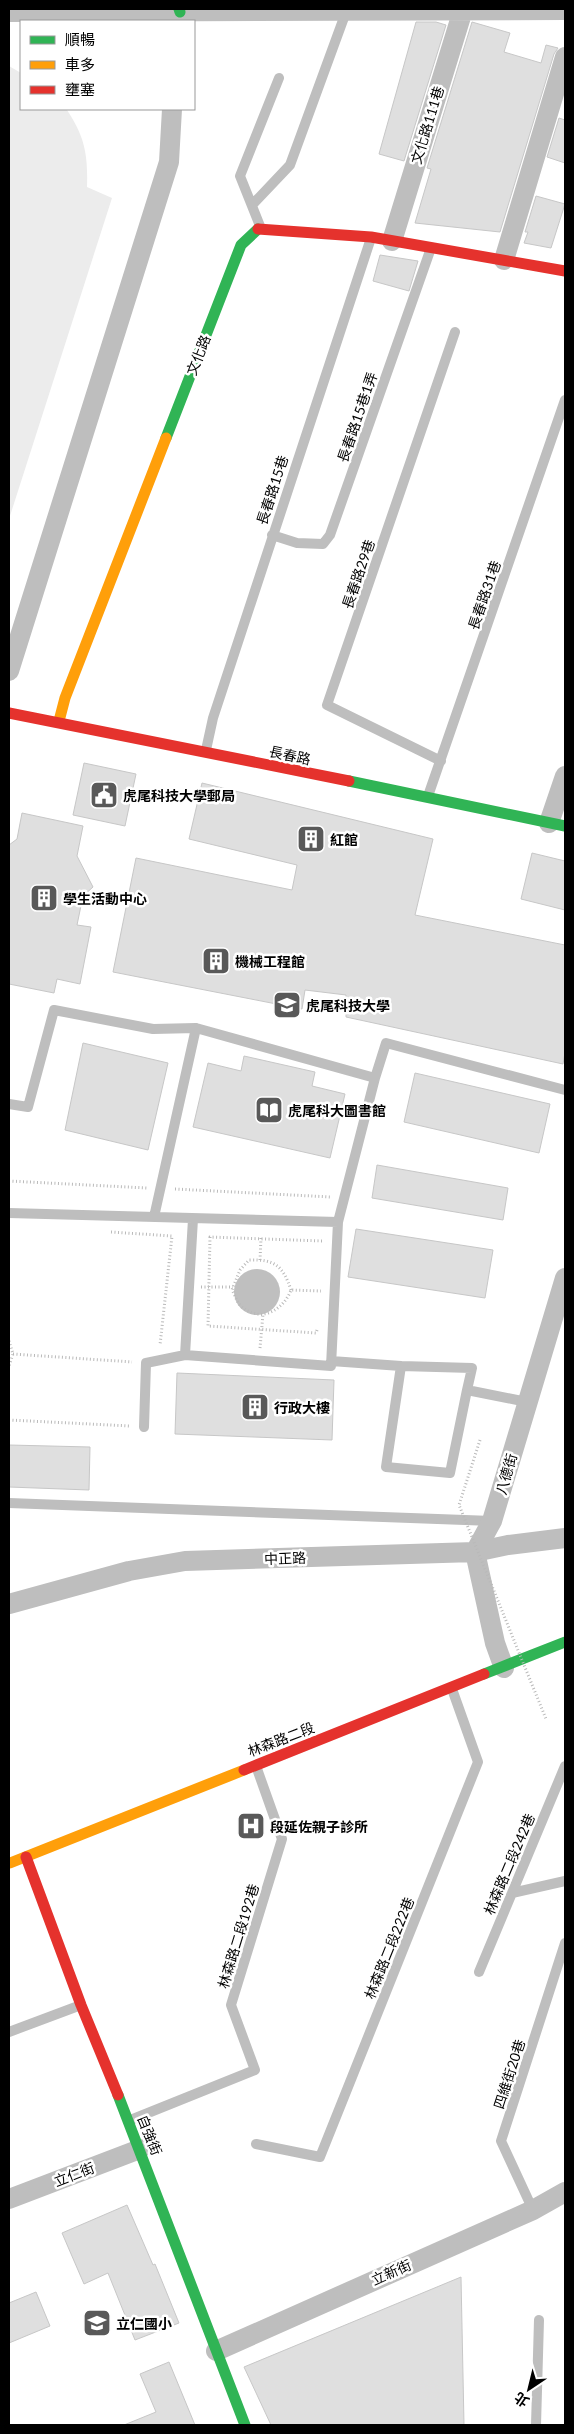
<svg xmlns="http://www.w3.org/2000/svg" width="574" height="2434" font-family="Lato,'Noto Sans TC',sans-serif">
<rect width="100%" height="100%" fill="#fff"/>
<!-- green -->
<path fill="#ececec" d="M9,66L21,73V109L67,110C85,137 88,155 87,187L112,198L9,519Z"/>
<!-- water -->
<path fill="#bfbfbf" d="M234 1292a23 23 0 1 1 46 0a23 23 0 1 1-46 0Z"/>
<!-- building -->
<path fill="#dfdfdf" stroke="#c7c7c7" d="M416,22H436L446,25L404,161L379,154Z
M472,22L510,33L504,52L541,63L546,45L558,48L554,54L500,232L415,223L431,169L427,168Z
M559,118L565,120V163L547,157Z
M536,196L565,204L551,248L524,243L528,232H525Z
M380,255L418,261L409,291L373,281Z
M84,763L136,774L125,826L73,815Z
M202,783L433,839L415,915L565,945V1053L563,1064L346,1017V995L305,990L302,1009L113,972L136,858L292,890L297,865L189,839Z
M22,813L83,826L77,856L93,887L83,896L77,925L91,927L80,984L57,979L54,993L9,984V845L17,839Z
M532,853L565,861V910L521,899Z
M83,1043L168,1063L148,1150L65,1130Z
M244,1056L315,1072L312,1086L345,1094L330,1158L193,1127L208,1063L241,1071Z
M415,1073L550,1104L539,1153L404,1122Z
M377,1165L508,1188L503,1220L372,1198Z
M356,1229L493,1250L485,1298L348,1277Z
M177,1373L334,1380L332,1440L175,1434Z
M9,1445L90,1447L89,1490L9,1487Z
M127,2205L153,2265L155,2264L179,2323L135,2340L108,2273L84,2284L62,2233Z
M461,2277L464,2425H271L244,2367Z
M36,2292L50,2326L9,2343V2303Z
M169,2362L195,2425H124L156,2412L140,2374Z"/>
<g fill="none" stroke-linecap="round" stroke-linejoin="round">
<!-- path -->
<path stroke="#b9b9b9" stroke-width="3" stroke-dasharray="1 2.5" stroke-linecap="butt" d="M9,1181L147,1188
M175,1189L331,1197
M111,1232L172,1236L160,1345
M260,1260L261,1238
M201,1287H233
M291,1290C283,1266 275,1259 249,1260L240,1270L232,1290C235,1295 237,1302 240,1305C259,1324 283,1311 291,1290L321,1291
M317,1330L316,1333L208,1326L210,1237L322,1241
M9,1341L13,1354L9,1366
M260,1348L263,1314
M13,1354L132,1362
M9,1420L130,1426"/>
<!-- lane -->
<path stroke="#bebebe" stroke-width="10" d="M252,205L290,165L346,12
M260,226L240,176L279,78
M272,535L297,543L323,544L330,535L431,248
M206,750L213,718L371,238
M441,761L327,705L455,332
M428,796L565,400
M375,1078L386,1043L565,1090
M9,1104L28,1107L54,1010L153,1029L196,1028L375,1078L338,1222
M9,1213L338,1222L331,1366L185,1355L193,1219
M154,1217L196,1028
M331,1361L401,1366L386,1467L450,1473L467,1390L527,1402
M401,1366L472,1368L467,1390
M144,1427L146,1363L185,1355
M9,1503L492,1521
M512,1893L565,1881
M479,1972L565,1766
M9,2032L81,2005
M128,2121L255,2070L231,2005L282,1839L256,1766
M256,2144L320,2157L478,1762L452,1689
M533,2210L501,2141L565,1943
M536,2425L539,2320"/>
<!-- street -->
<path stroke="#bebebe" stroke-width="20" d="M9,12L565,10
M392,241L463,10
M504,260L565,57
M9,671L169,162L172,109
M549,823L565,776
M9,1604L129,1571L185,1561L475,1552L508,1545L565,1538
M504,1668L495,1643L475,1552L492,1521L565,1278
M9,2199L140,2149
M216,2351L533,2210L565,2192"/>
<!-- fast -->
<path stroke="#30b455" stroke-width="11" d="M179,9L180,12
M166,438L241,245L258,229
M349,781L565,826
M484,1674L565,1642
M118,2095L245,2425"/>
<!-- slow -->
<path stroke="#ff9f0a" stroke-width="11" d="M59,721L65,698L166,438
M10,1863L244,1770"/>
<!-- jam -->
<path stroke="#e5322d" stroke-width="11" d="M258,229L371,237L565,271
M9,713L349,781
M244,1770L484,1674
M26,1857L81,2005L118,2095"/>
<!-- path-bridge -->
<path stroke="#b9b9b9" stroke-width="3" stroke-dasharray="1 2.5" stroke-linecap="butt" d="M480,1440L459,1505L546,1719"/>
</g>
<!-- icons -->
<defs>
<symbol id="civic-square" viewBox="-11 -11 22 22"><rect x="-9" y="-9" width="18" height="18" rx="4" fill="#595959" stroke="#fff"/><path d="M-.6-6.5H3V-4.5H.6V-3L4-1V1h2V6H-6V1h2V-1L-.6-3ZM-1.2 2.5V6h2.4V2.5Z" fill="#fff"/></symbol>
<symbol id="building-square" viewBox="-11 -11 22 22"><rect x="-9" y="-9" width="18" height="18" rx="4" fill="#595959" stroke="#fff"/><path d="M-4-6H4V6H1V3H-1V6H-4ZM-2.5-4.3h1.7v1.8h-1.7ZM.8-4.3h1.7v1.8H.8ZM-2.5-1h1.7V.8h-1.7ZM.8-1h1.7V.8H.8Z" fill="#fff"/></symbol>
<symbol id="university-square" viewBox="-11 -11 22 22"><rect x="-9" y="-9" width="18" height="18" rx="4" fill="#595959" stroke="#fff"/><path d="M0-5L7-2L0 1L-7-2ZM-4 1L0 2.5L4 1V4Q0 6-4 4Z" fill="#fff"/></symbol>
<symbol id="library-square" viewBox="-11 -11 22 22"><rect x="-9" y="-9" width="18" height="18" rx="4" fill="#595959" stroke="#fff"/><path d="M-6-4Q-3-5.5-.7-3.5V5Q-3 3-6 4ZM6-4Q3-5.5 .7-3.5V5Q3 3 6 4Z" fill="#fff"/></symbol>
<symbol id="hospital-square" viewBox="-11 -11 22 22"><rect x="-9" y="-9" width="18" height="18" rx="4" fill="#595959" stroke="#fff"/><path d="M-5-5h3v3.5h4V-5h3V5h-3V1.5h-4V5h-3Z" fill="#fff"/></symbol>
<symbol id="school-square" viewBox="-11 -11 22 22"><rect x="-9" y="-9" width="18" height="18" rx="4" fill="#595959" stroke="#fff"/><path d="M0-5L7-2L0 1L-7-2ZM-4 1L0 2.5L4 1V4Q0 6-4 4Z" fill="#fff"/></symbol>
</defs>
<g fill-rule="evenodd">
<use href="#civic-square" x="88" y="779" width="32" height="32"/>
<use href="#building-square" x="295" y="823" width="32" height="32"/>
<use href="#building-square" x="28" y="882" width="32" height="32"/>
<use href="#building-square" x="200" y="945" width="32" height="32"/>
<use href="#university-square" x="271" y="989" width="32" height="32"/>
<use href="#library-square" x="253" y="1094" width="32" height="32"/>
<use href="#building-square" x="239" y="1391" width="32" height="32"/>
<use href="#hospital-square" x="235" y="1810" width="32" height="32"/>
<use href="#school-square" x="81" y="2307" width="32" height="32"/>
</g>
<g text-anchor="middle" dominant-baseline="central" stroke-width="5" stroke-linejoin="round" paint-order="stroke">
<!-- street labels -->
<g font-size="14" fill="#000" stroke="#fff">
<text transform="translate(427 125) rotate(-73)">文化路111巷</text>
<text transform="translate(198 355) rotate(-69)">文化路</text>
<text transform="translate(357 417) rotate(-71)">長春路15巷1弄</text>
<text transform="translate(272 490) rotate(-72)">長春路15巷</text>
<text transform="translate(358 574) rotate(-71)">長春路29巷</text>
<text transform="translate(484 595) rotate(-71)">長春路31巷</text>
<text transform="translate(290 755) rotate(12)">長春路</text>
<text transform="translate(506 1474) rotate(-74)">八德街</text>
<text transform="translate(285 1558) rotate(-2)">中正路</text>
<text transform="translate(281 1739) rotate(-21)">林森路二段</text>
<text transform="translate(509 1864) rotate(-67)">林森路二段242巷</text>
<text transform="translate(238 1936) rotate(-73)">林森路二段192巷</text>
<text transform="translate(389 1948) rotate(-68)">林森路二段222巷</text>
<text transform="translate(509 2074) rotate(-72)">四維街20巷</text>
<text transform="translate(150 2135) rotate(68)">自強街</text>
<text transform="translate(74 2174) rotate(-21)">立仁街</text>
<text transform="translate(391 2272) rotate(-24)">立新街</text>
</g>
<!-- poi labels -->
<g font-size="14" font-weight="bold" fill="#000" stroke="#fff" text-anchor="start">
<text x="123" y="795">虎尾科技大學郵局</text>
<text x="330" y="839">紅館</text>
<text x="63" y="898">學生活動中心</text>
<text x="235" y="961">機械工程館</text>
<text x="306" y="1005">虎尾科技大學</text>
<text x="288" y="1110">虎尾科大圖書館</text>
<text x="274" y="1407">行政大樓</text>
<text x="270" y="1826">段延佐親子診所</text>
<text x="116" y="2323">立仁國小</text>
</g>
</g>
<!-- border -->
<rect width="574" height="2434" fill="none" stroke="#000000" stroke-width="20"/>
<!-- legend -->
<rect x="20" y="20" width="175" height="90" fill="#ffffff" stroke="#999999"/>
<rect x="30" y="36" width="25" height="8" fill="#30b455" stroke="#999999"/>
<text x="65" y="45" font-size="15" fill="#000000">順暢</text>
<rect x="30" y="61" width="25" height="8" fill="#ff9f0a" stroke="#999999"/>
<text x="65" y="70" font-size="15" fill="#000000">車多</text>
<rect x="30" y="86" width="25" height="8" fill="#e5322d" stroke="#999999"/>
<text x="65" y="95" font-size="15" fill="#000000">壅塞</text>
<!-- north arrow -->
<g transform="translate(529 2389) rotate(215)" stroke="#ffffff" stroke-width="4" paint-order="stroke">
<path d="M0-4L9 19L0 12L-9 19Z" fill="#000000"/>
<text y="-8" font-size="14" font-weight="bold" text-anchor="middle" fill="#000000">北</text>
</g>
</svg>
